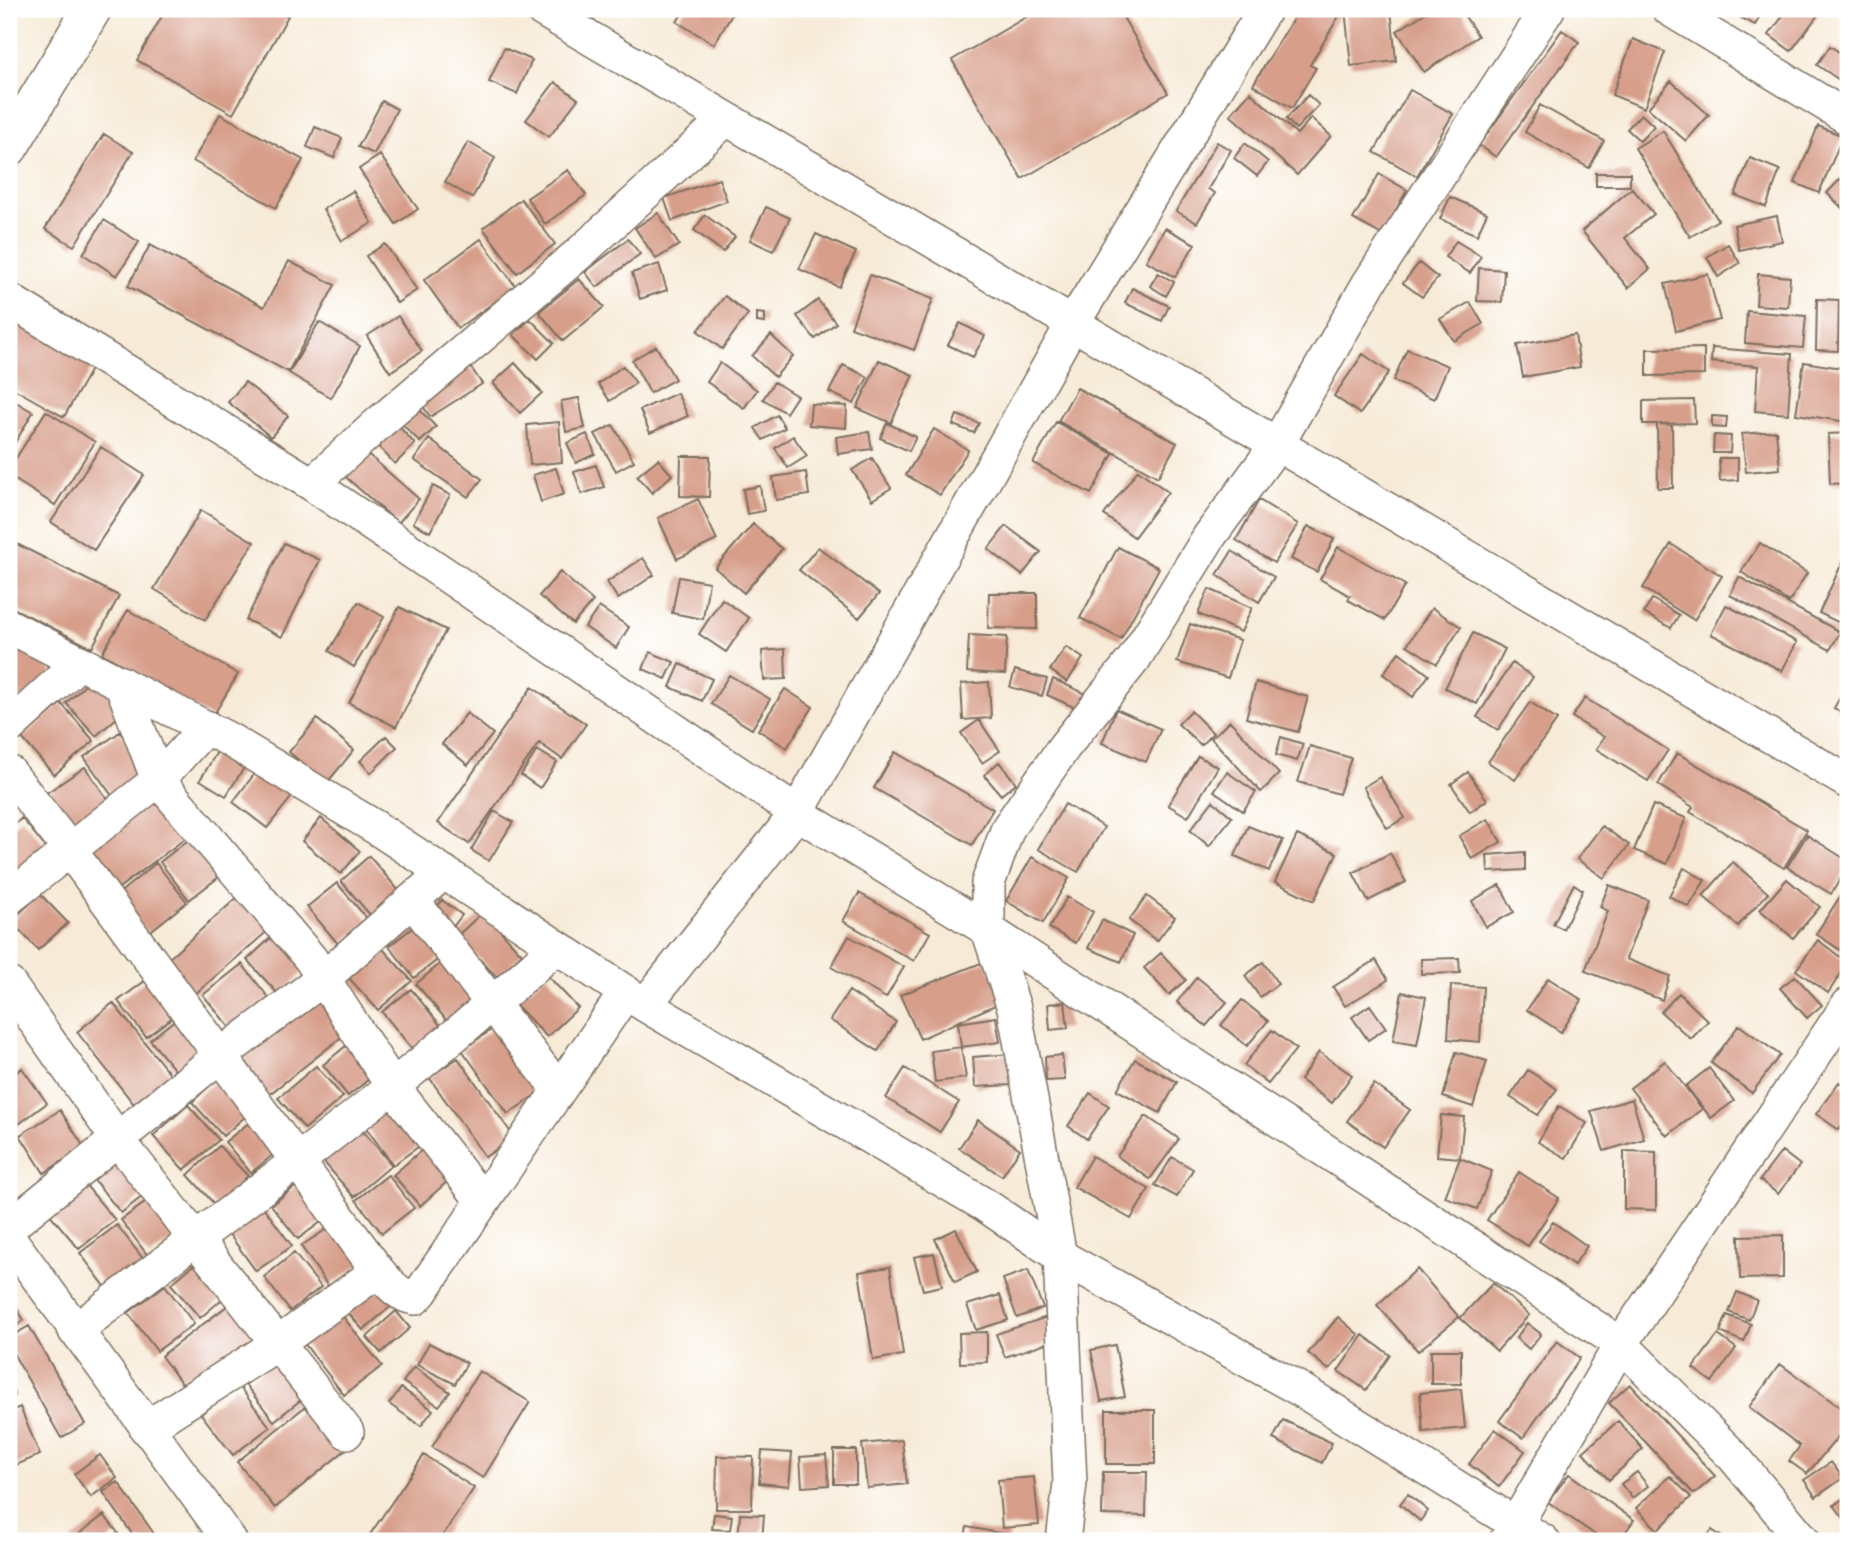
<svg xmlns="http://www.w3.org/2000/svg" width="1857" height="1550" font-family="'Playpen Sans',sans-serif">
<rect width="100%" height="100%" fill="#fff"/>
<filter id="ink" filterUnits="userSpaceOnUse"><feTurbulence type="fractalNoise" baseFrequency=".0143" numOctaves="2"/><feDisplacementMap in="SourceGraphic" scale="14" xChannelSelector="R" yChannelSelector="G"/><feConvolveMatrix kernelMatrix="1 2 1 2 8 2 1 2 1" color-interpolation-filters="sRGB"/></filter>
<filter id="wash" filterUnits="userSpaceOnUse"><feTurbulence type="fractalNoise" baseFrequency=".00686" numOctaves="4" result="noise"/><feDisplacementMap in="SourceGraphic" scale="28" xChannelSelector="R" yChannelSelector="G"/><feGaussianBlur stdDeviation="1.57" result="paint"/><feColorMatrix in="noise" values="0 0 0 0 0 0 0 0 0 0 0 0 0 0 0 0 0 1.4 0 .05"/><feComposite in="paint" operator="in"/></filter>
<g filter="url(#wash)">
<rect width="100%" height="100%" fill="#f7ebd8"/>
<g id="blocks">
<!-- building -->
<path fill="#d79e8a" d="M166,9H275L288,16L233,114L137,60Z
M685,9H726L733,13L714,44L677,22Z
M1040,9H1118L1168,93L1022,179L952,60Z
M1299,9L1342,11L1310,65L1316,68L1292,108L1253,85Z
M1345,9H1391L1396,61L1351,66Z
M1431,9H1460L1478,36L1424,72L1397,31Z
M1724,9H1764L1755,25Z
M1788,9H1809L1818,15L1791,51L1769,35Z
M1562,30L1579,42L1496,157L1479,145Z
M1633,39L1665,52L1644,108L1612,95Z
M1830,46L1848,58L1847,85L1817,65Z
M504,48L532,60L517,94L489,82Z
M1671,81L1709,115L1686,141L1648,108Z
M555,82L578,99L549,137L526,120Z
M1410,90L1453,114L1417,176L1374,152Z
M1250,92L1297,134L1311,118L1331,136L1297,175L1230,115Z
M1308,95L1319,105L1296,129L1286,119Z
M382,101L397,109L374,154L358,147Z
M1540,105L1604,141L1589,168L1525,132Z
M220,114L303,160L276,208L193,161Z
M1641,114L1654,126L1640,141L1627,129Z
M1818,126L1843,136L1819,193L1795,183Z
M315,127L342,138L334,158L307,147Z
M1663,131L1718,220L1690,237L1635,148Z
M104,134L133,152L74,246L45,229Z
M468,142L495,158L472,198L445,182Z
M1217,142L1231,150L1208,189L1215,193L1197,223L1176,211Z
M1245,143L1268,162L1257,176L1234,158Z
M380,155L418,209L396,224L359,169Z
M1750,158L1780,170L1766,207L1735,195Z
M568,170L586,195L545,224L527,198Z
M1848,171V214L1827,193Z
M1596,173H1630V186H1596Z
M1379,174L1407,190L1382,235L1353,219Z
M719,179L727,201L672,221L664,198Z
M1632,188L1654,214L1625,238L1650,269L1628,288L1582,231Z
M353,191L372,223L342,241L323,209Z
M1450,197L1487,213L1477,235L1440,219Z
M521,199L555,244L517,273L483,228Z
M766,207L790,218L773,251L750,240Z
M658,213L679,245L656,259L635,228Z
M705,215L735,237L723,252L694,230Z
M1777,216L1782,241L1739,250L1734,225Z
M104,220L139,242L117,276L83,254Z
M1165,228L1195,244L1175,277L1146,261Z
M816,234L856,252L839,287L799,269Z
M481,239L516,287L458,328L424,280Z
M628,239L640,254L597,287L585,272Z
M1456,241L1481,256L1470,273L1445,257Z
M385,244L417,290L397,303L366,256Z
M1728,244L1740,263L1718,277L1707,257Z
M150,245L264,307L289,261L335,285L288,372L128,286Z
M1419,263L1438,278L1422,297L1403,283Z
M659,264L667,290L640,299L632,273Z
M1479,268L1504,270L1502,302L1477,301Z
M1158,273L1174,282L1166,296L1150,286Z
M1708,274L1720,320L1676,331L1665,284Z
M1758,274L1790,277L1788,307L1756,305Z
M870,275L933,299L914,350L851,327Z
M579,279L604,307L563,341L539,312Z
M1132,288L1169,306L1162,321L1125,303Z
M725,296L748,314L722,349L698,331Z
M1817,299L1839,300L1838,351L1816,350Z
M818,300L836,323L815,339L797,316Z
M1470,302L1483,324L1454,341L1440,319Z
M1747,311L1806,316L1803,348L1745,343Z
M757,313L765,314V323L757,322Z
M398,316L422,351L390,372L367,336Z
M9,319L93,366L64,417L9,386Z
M530,319L554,343L538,359L513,335Z
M319,322L360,346L331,398L289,373Z
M960,323L985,336L973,357L948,345Z
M771,335L793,356L775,377L752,356Z
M1575,335L1580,367L1523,377L1517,345Z
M656,346L675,379L650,393L632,360Z
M1704,348V375L1647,376V349Z
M1712,348L1792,354L1788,414L1755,411L1758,366L1711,362Z
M1407,349L1448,366L1434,399L1393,381Z
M1363,354L1389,372L1360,414L1334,396Z
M879,360L913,375L891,423L857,408Z
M1804,362L1848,369V422L1796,414Z
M468,363L482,384L430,417L417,397Z
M515,363L542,393L520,413L493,383Z
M720,363L757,390L744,408L707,382Z
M843,365L868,377L854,404L829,392Z
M623,366L636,383L610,401L598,384Z
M245,382L288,416L271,437L228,402Z
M774,382L797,396L786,413L763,399Z
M1077,388L1177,443L1158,477L1058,421Z
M677,393L688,416L650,433L640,410Z
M9,398L33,412L9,453Z
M579,398L585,428L566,432L561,401Z
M1694,400L1695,423L1659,424L1672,425L1673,488H1658L1657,424H1643V401Z
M414,404L436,427L420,442L398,420Z
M811,404L847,406L846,428L809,425Z
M46,411L95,442L55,505L9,476V469Z
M777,415L785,428L763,440L755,428Z
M957,415L979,423L974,433L953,425Z
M1712,416L1727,417L1726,428L1712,427Z
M395,422L415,444L395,464L374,442Z
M559,422L562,462L530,465L527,425Z
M1056,422L1113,454L1091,494L1033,463Z
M887,423L916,437L909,451L880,438Z
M613,425L634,461L616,471L595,434Z
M934,429L968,450L940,495L906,475Z
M1776,431L1780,469L1746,472L1742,434Z
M869,432L872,449L838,454L836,437Z
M1848,433V483L1830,484L1828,434Z
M587,434L595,454L576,463L567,443Z
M1714,435L1731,436L1730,453H1713Z
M793,436L807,456L788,468L775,448Z
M429,439L482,479L468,497L414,460Z
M101,447L144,475L94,550L51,522Z
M362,449L419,499L398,523L341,473Z
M681,456H710L709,497L680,496Z
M872,458L891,488L872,500L852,470Z
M1719,458H1738V480L1720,481Z
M658,459L672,475L652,493L637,476Z
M596,465L604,487L582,494L574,472Z
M556,468L564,494L541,502L533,475Z
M1138,470L1168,492L1134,537L1104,515Z
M806,472L809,495L776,500L773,477Z
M433,486L450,495L430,532L413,523Z
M760,486L764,511L747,514L743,489Z
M698,499L717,540L677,559L658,518Z
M1259,500L1298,524L1274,563L1236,540Z
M201,510L254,542L205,620L154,589Z
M753,524L782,549L744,593L715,568Z
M1006,526L1041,552L1022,575L988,549Z
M1308,526L1334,539L1317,572L1291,559Z
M9,540L119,596L92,648L9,606Z
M284,543L320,560L282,637L246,620Z
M1760,543L1807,573L1789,602L1741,572Z
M1671,544L1722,576L1694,620L1643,588Z
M818,547L879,594L859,618L799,570Z
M1118,547L1159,568L1121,639L1080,618Z
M1338,547L1405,585L1385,620L1348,600L1350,596L1320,579Z
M1848,550V627L1819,613Z
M1232,551L1274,577L1259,602L1217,575Z
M643,558L654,575L618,599L607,582Z
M560,572L593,601L573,624L539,596Z
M679,577L709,582L703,619L672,613Z
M1739,577L1840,632L1830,650L1730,595Z
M1209,589L1252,608L1241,632L1198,614Z
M989,593H1037V629L988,628Z
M722,599L749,618L726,652L699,634Z
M1652,599L1679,615L1671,628L1644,613Z
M358,602L384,617L354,667L329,651Z
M1726,605L1797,642L1782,671L1711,634Z
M399,607L446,630L396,727L349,703Z
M599,607L629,627L616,648L585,627Z
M1432,608L1461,627L1437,664L1407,645Z
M128,610L238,674L212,718L102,653Z
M1190,624L1240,640L1228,678L1177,662Z
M1473,633L1505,649L1477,704L1445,688Z
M969,635L1007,637L1005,674L967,672Z
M28,641L56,677L9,707V656Z
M1066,647L1083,658L1067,682L1050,670Z
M785,649L786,679L764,680L762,651Z
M650,652L674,662L666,679L643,669Z
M1399,652L1429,675L1413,697L1383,674Z
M1512,663L1533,677L1498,730L1477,717Z
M680,664L712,679L702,701L670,687Z
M1015,670L1047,679L1042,696L1010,687Z
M96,675L127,709L96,736L66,703Z
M729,675L770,699L752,729L711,704Z
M1053,679L1093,697L1087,713L1047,695Z
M989,682L991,718L963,720L961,684Z
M1256,682L1308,697L1298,732L1246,718Z
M1848,683V716L1834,708Z
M532,687L586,724L562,759L539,743L469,844L438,823Z
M785,689L813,707L787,748L758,730Z
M1585,698L1668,750L1648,781L1596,749L1604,737L1572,717Z
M1530,702L1557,720L1515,780L1488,762Z
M61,703L94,741L54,775L22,738Z
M1116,709L1161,729L1146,762L1102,743Z
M1191,711L1213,733L1201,745L1178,724Z
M467,713L493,734L468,765L442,744Z
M317,719L354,750L326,784L289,752Z
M979,720L1000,751L982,763L961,733Z
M1230,721L1279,774L1261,792L1211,738Z
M120,732L149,772L113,797L84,757Z
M386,736L397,747L371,773L360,761Z
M1281,737L1303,744L1297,761L1276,755Z
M1310,746L1351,758L1339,794L1298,782Z
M220,747L247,763L226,796L200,780Z
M537,750L557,762L540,788L521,775Z
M895,752L993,809L972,845L874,788Z
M1677,753L1807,830L1784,868L1690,812L1693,807L1658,785Z
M1198,756L1218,767L1188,817L1168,805Z
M999,762L1016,783L1001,795L984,775Z
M85,767L112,806L69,835L42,796Z
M259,768L294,794L267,828L233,802Z
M1227,772L1256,792L1243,811L1214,791Z
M1468,772L1487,800L1470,812L1451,784Z
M1380,777L1405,818L1387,828L1363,787Z
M162,791L194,832L116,890L86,852Z
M1213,801L1232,817L1209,846L1190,830Z
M1065,804L1104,827L1078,872L1038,849Z
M1653,805L1686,818L1667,864L1634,850Z
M494,811L513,822L489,861L471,850Z
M22,818L47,849L15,876L9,868V829Z
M321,818L360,851L341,874L302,841Z
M1488,819L1501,842L1472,859L1459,836Z
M1248,826L1283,840L1269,871L1235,856Z
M1602,826L1629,845L1604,878L1577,859Z
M195,835L224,873L189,900L160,862Z
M1297,835L1337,853L1314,901L1275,882Z
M1807,835L1848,861V867L1831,894L1787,867Z
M1525,852V870L1488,872L1487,855Z
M1390,853L1406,882L1368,901L1353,873Z
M369,856L400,892L371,916L341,881Z
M1032,857L1069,878L1043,923L1006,901Z
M1733,862L1768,893L1738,926L1703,896Z
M156,863L187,902L148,933L117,895Z
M1684,868L1705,880L1689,907L1669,896Z
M1787,879L1820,907L1793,938L1760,910Z
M337,883L369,921L339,945L307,907Z
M1574,884L1583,890L1563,929L1553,924Z
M1848,884V947L1845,953L1816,934Z
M1500,885L1514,912L1486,927L1472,901Z
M1609,885L1648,900L1626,959L1670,976L1662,1000L1585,971L1608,911L1600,907Z
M859,893L930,933L914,961L843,921Z
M40,894L68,923L38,950L11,921Z
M239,896L270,929L195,994L166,961Z
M1147,896L1175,917L1157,941L1129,920Z
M1067,897L1093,912L1076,943L1049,928Z
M442,900L462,915L452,928L433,913Z
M483,912L522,954L497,977L457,936Z
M1102,920L1133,935L1121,962L1088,948Z
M420,922L446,953L414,978L389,946Z
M278,931L310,966L279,995L247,960Z
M849,936L904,967L886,998L831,967Z
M1818,940L1848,963L1828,993L1796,970Z
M382,948L412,981L378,1010L348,977Z
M1161,953L1186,980L1169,995L1144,968Z
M449,956L482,993L448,1022L416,984Z
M1459,958L1460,973L1421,974V959Z
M1376,960L1388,980L1345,1006L1333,987Z
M986,961L1004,1001L920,1039L900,995Z
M1263,962L1278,984L1260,997L1245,976Z
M242,964L269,998L231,1029L203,995Z
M546,974L578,1008L547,1037L515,1004Z
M153,975L181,1011L146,1037L118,1001Z
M1795,976L1822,1005L1807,1018L1780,988Z
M1197,977L1227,1002L1206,1026L1177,1002Z
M1548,978L1582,1000L1561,1032L1527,1010Z
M1451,985L1483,987L1480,1042L1448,1039Z
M411,989L441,1026L413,1050L382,1012Z
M849,991L896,1022L878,1051L830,1020Z
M1402,992L1426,997L1417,1045L1393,1041Z
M1679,993L1708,1021L1691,1039L1661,1012Z
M320,997L348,1032L267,1096L239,1061Z
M1242,1000L1268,1021L1247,1046L1221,1025Z
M1065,1002L1068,1028L1050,1030L1048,1004Z
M113,1003L174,1079L137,1108L77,1032Z
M1370,1005L1386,1028L1368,1040L1352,1017Z
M182,1014L212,1049L179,1075L150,1040Z
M996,1017L1000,1042L961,1047L958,1023Z
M1739,1025L1780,1055L1752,1093L1711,1063Z
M497,1026L543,1090L508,1114L462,1050Z
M1272,1030L1296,1049L1268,1084L1244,1065Z
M353,1040L379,1071L348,1096L323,1065Z
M961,1047L966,1078L935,1082L931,1051Z
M1319,1052L1352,1075L1332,1103L1300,1080Z
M1456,1052L1487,1061L1473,1107L1443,1097Z
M1010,1054L1012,1085L975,1087L973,1057Z
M1062,1055L1065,1080L1046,1081L1045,1057Z
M458,1058L514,1137L485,1157L429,1077Z
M1135,1059L1177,1082L1160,1113L1117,1090Z
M1665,1061L1702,1109L1667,1136L1630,1088Z
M316,1066L343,1097L305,1129L278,1098Z
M22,1068L47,1103L12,1129L9,1125V1078Z
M905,1068L959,1102L940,1132L886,1098Z
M1709,1068L1734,1101L1711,1118L1686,1086Z
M1528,1070L1557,1089L1538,1115L1510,1097Z
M222,1074L254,1109L223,1136L192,1102Z
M1839,1082L1848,1088V1118L1839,1130L1816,1114Z
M1374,1084L1410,1110L1383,1147L1347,1121Z
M1090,1093L1109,1106L1087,1139L1068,1126Z
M1632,1099L1644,1139L1604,1151L1591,1111Z
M401,1101L429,1139L393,1165L365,1126Z
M188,1105L219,1140L184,1170L153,1136Z
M1559,1106L1587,1123L1566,1158L1538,1142Z
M60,1110L84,1147L44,1173L20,1135Z
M1441,1115L1464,1117L1460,1158L1437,1156Z
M1146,1116L1179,1139L1150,1179L1117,1156Z
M256,1117L282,1147L251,1173L225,1142Z
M978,1120L1020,1149L1002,1176L959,1148Z
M361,1129L392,1165L354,1197L323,1161Z
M431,1142L458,1172L420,1206L393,1175Z
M219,1146L248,1176L216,1206L188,1175Z
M1624,1151L1656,1152V1210L1624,1209Z
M1782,1151L1800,1165L1778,1194L1760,1180Z
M125,1153L153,1188L121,1213L93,1179Z
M1092,1156L1149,1189L1131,1219L1074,1187Z
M1172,1157L1193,1169L1177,1197L1155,1185Z
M1460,1158L1492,1171L1477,1209L1445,1197Z
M1519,1172L1559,1198L1528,1246L1487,1220Z
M388,1175L414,1208L382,1233L356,1200Z
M303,1181L329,1216L298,1239L271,1205Z
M84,1183L115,1220L79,1249L48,1212Z
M159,1193L186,1230L149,1257L121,1220Z
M264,1208L292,1246L256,1271L229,1234Z
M1553,1222L1587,1246L1574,1265L1539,1241Z
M336,1223L363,1263L328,1286L301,1246Z
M117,1225L147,1264L110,1293L80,1253Z
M956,1229L977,1272L955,1282L935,1239Z
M1783,1235V1278L1740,1279L1739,1236Z
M294,1253L321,1287L290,1311L264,1277Z
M934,1253L942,1286L923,1290L914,1257Z
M204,1256L233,1290L200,1318L171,1284Z
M890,1267L903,1355L873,1360L859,1272Z
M1417,1269L1459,1317L1418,1351L1377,1305Z
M1028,1270L1043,1308L1017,1318L1003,1279Z
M376,1281L395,1303L363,1330L344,1308Z
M1493,1283L1529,1315L1497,1351L1460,1318Z
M165,1285L194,1324L157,1351L128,1313Z
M1737,1292L1757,1300L1749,1320L1729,1312Z
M1000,1295L1008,1320L976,1330L967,1305Z
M9,1297L24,1320L9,1331Z
M239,1297L265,1331L186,1389L161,1356Z
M337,1309L382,1366L344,1395L300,1338Z
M396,1311L410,1328L381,1353L367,1337Z
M1727,1315L1751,1324L1744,1342L1720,1332Z
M1047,1317L1055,1340L1005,1357L996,1334Z
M1338,1317L1359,1335L1329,1370L1308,1353Z
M1527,1323L1541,1334L1529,1349L1516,1338Z
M29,1326L85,1424L61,1438L9,1346V1338Z
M987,1332V1362L960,1363L959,1333Z
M1363,1335L1390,1355L1366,1390L1338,1371Z
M1718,1335L1736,1348L1712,1382L1693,1368Z
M1557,1341L1580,1358L1523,1438L1499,1421Z
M429,1343L467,1363L455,1384L417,1365Z
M1115,1345L1125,1397L1101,1401L1091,1350Z
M1431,1350H1461V1384H1431Z
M278,1358L307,1395L274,1421L244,1383Z
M1780,1364L1848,1413V1425L1807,1474L1789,1461L1800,1446L1749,1407Z
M414,1367L450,1392L439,1406L403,1382Z
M479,1371L530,1402L483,1478L432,1447Z
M9,1380L15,1396L9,1398Z
M1630,1384L1715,1476L1694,1494L1609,1403Z
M238,1385L270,1427L233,1455L201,1414Z
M401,1388L433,1410L421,1426L389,1404Z
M1461,1389L1465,1428L1423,1432L1420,1393Z
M312,1401L349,1447L275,1508L237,1462Z
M20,1407L40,1455L9,1468V1412Z
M1106,1410H1155V1464H1106Z
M1283,1420L1332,1443L1322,1463L1273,1439Z
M1618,1421L1643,1449L1609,1480L1583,1452Z
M1495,1429L1525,1451L1499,1487L1469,1464Z
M902,1440L907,1484L867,1488L862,1444Z
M834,1450H856V1484H834Z
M762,1451L792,1453L789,1486L759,1483Z
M100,1455L117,1478L91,1497L74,1474Z
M424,1455L474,1488L439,1541H378L369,1536Z
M826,1455L829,1485L802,1487L800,1457Z
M717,1456L753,1457L752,1509H716Z
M1831,1462L1843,1478L1816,1497L1804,1480Z
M1103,1472H1147L1146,1516L1102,1515Z
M1637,1472L1648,1486L1632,1498L1621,1484Z
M1569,1474L1634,1520L1619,1541H1604L1548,1502Z
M1670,1476L1691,1497L1658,1530L1636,1508Z
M1034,1477L1039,1525L1002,1528L998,1480Z
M118,1482L159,1541H137L103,1492Z
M1408,1494L1428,1511L1420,1521L1400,1504Z
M1848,1495V1524L1834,1505Z
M714,1514L732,1516L730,1530L712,1529Z
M740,1514L764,1515L762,1541H738Z
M104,1515L118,1533L107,1541H70Z
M967,1527L1010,1535L1008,1541H964Z
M1712,1530L1728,1541H1703Z"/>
</g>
</g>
<g filter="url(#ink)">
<use href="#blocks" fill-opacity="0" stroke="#7d6e5f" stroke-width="2"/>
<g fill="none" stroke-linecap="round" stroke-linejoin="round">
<defs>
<path id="minor" d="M541,9L1848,782
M1669,9L1848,118
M9,300L312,484L797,813L988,930L1621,1344L1733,1456L1804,1541
M312,484L380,422L582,251L726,119
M9,626L228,739L375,827L645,1005L985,1205L1060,1256L1301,1390L1543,1541
M121,683L158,780L310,958L393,1087L482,1200
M9,727L80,662
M9,772L69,849L378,1271C389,1283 398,1296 415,1298L421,1292L626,992
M9,898L158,780L206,727
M412,900L559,1090
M9,984L118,1140L347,1432
M645,1005L797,813L1073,323L1265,9
M9,1227L221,1055L324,978L444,872
M9,1238L230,1541
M75,1331C238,1205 404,1086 556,947
M146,1428L277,1344L378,1271
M1063,1541L1070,1483L1060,1256L1014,1008L988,930V883L1008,828L1064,747L1134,659L1209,537L1278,443L1369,283L1548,9
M1506,1541L1621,1344L1848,1005"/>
<path id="tertiary" d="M9,147L92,9"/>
</defs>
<!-- minor casing -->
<use href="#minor" stroke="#7d6e5f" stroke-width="36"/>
<!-- tertiary casing -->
<use href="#tertiary" stroke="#7d6e5f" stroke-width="41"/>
<!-- minor -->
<use href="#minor" stroke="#fff" stroke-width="33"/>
<!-- tertiary -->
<use href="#tertiary" stroke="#fff" stroke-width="38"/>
</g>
</g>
<!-- margin -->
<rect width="1857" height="1550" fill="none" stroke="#fff" stroke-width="35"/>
</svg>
